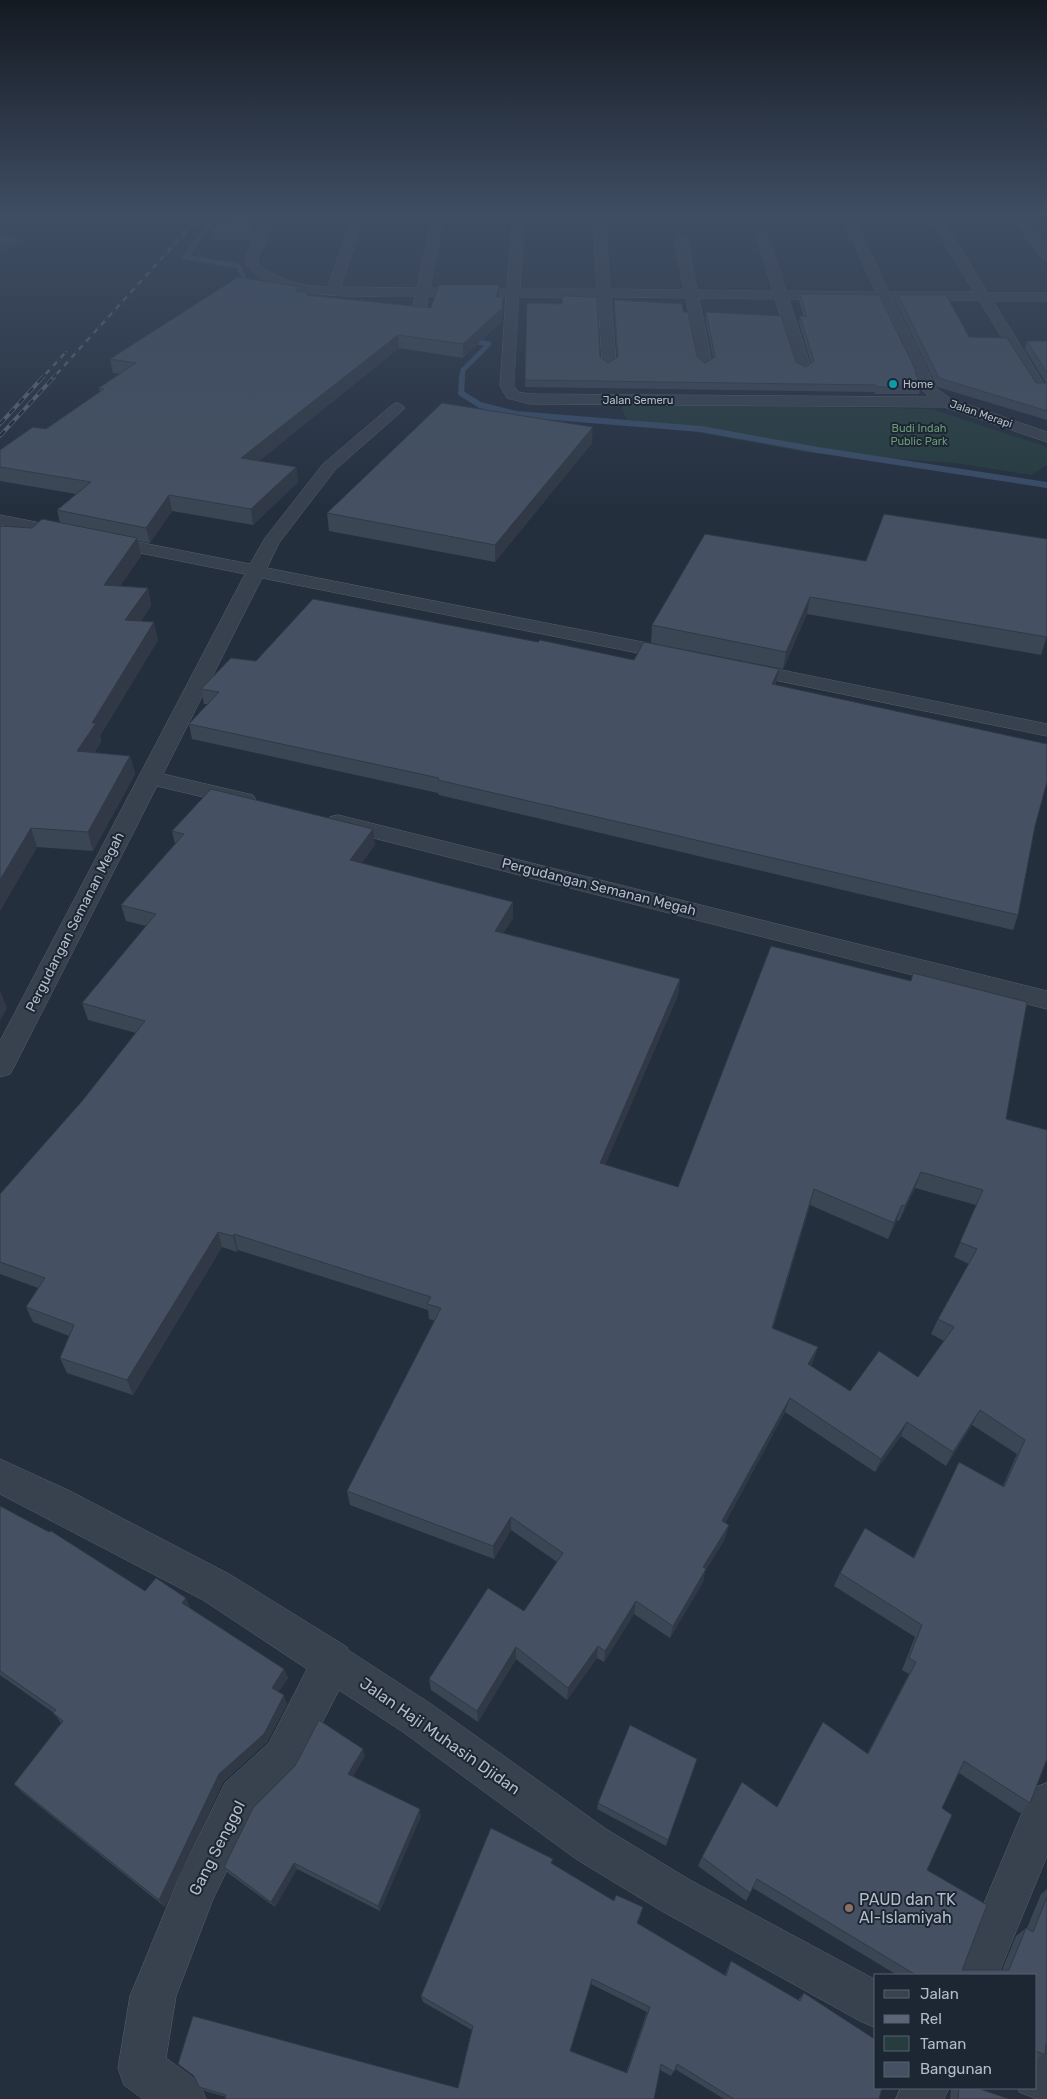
<svg xmlns="http://www.w3.org/2000/svg" width="1047" height="2099" font-family="Rubik,sans-serif">
<rect width="100%" height="100%" fill="#242f3e"/>
<!-- green -->
<path fill="#263c3f" d="M621,404L932,409L1047,447V465L1031,475L955,463L810,453L626,419Z"/>
<g fill="none" stroke-linecap="round" stroke-linejoin="round">
<!-- stream-far1 -->
<path stroke="#394c67" stroke-width="5" d="M217,216L185,257L238,266L249,286
M462,378L463,370L489,344L467,340"/>
<!-- stream -->
<path stroke="#394c67" stroke-width="6" d="M462,377L461,393L480,405L516,414L701,429L818,450L1047,485"/>
<defs>
<path id="minor" d="M265,216H277L258,257L259,265C279,280 303,287 328,287L352,216H364L341,287L417,288L432,216H444L430,288L507,289L512,216H524L520,289H597L593,216H605L610,289L684,290L675,238L681,234L687,238L697,290L773,291L756,236L762,232L768,236L786,291L876,292L841,216H853L889,292H974L928,216H940L988,293H1047V301H993L1046,387L1044,390H1034L979,300H893L936,388L951,399L1047,432V442L944,407L530,404L507,398L500,386L506,296H428L426,310L419,314L412,310L415,296C372,295 276,304 247,266L246,257ZM519,297H598L602,364L609,368L616,364L611,297L686,298L698,364L705,368L712,364L699,298L775,299L797,368L804,372L811,368L789,299L880,300L923,391L929,397L530,394L518,392L514,386Z
M1012,216H1024L1047,247V260L1043,259Z
M397,403L402,405L405,408L402,411L335,470L279,543L267,568L678,649L685,651L688,655L685,659L678,661L262,578L163,774L253,795L256,800L253,805L245,807L157,786L14,1067L10,1074L0,1077V1041L245,574L0,525V515L250,564L265,538L323,464L392,405Z
M742,662L1047,724V736L735,672L732,668L735,664Z
M338,815L1047,991V1009L330,827L326,822L330,817Z
M0,1459L70,1491L229,1574L347,1647L348,1650L431,1704L606,1829L690,1880L876,1980V2028L860,2021L660,1910L576,1859L403,1732L339,1690L297,1771L255,1813L213,1899L176,1996L166,2058L199,2082L206,2099H143L124,2085L118,2068L130,1996L181,1873L225,1783L269,1743L307,1669L203,1600L0,1494Z
M1047,1783V1856L998,1975H954L1032,1789Z
M1036,2051L1047,2055V2099H1037L1019,2092L1018,2088H1036Z
M901,2088H949L944,2099H896Z"/>
</defs>
<!-- minor casing -->
<use href="#minor" stroke="#565f6c" stroke-width="1"/>
<!-- minor -->
<use href="#minor" fill="#38414e" fill-rule="evenodd"/>
<defs>
<path id="rail-far1" d="M42,378L66,352
M53,378L200,216"/>
<path id="rail" d="M0,424L43,377
M0,436L54,377"/>
</defs>
<!-- rail-far1 casing -->
<use href="#rail-far1" stroke="#5a6575" stroke-width="2.5"/>
<!-- rail casing -->
<use href="#rail" stroke="#5a6575" stroke-width="4"/>
<!-- rail-far1 -->
<use href="#rail-far1" stroke="#1d2633" stroke-width="2" stroke-dasharray="5.5" stroke-linecap="butt"/>
<!-- rail -->
<use href="#rail" stroke="#1d2633" stroke-width="2.5" stroke-dasharray="7" stroke-linecap="butt"/>
</g>
<!-- wall -->
<path fill="#3b4654" fill-rule="evenodd" d="M228,216H263L252,240H213L211,232Z
M499,285V297H503L502,321L463,358L399,348L259,461L296,467L298,482L253,525L172,511L150,543L138,541L141,556L120,586L148,588L151,606L141,621L158,640L100,736L101,742L94,753L130,756L135,774L93,851L37,847L0,911L32,528L60,523L57,510L76,494L0,481V450L46,429L100,392L99,388L120,374L113,373L110,359L299,287V292L309,295L431,308Z
M800,294L917,373L916,377L921,387L919,394H875L874,392L525,387L527,303L608,363L617,357L614,307V300L683,312L697,357L705,363L713,358L705,319L706,312L806,367L811,363L799,323L800,316L804,317L799,301Z
M898,295L969,337L1036,383H1046L1025,349L1027,341H1047V420L937,387L896,303Z
M592,443L495,562L329,531L327,513Z
M705,534L1047,636L1041,655L807,614L783,669L651,643L652,625Z
M538,642L634,660L776,683V685L1035,826L1018,915L1013,930L439,795L438,793L192,739L189,724L208,704H204L201,689L256,661Z
M172,831L375,845L361,863L513,918L503,933L680,979L678,995L605,1165L678,1187L1006,1119L1047,1130L1030,1803L1020,1813L959,1773L942,1808L927,1870L962,1970H1002L1016,1936L1026,1928H1027L1041,1894L1047,1889V2053H1046L1045,2055L1036,2060V1975H897L753,1888L746,1901L698,1866L702,1857L777,1807L867,1754L909,1674L902,1670L915,1637L834,1586L840,1573L913,1558L959,1462L1003,1486L1017,1454L972,1425L946,1466L901,1436L875,1472L785,1412L725,1523V1539L705,1571L703,1582L670,1638L634,1614L604,1662L597,1658L567,1700L516,1659L478,1722L431,1690L429,1679L524,1611L557,1562L511,1530L494,1559L350,1505L347,1491L435,1321L429,1319L428,1310L238,1250L237,1252L222,1247L133,1395L67,1373L60,1358L69,1336L33,1322L26,1307L38,1288L0,1274V1194L83,1100L136,1033L88,1020L82,1003L146,926L126,921L121,905L175,844ZM915,1188L976,1205L954,1257L969,1264L938,1319L931,1334L944,1341L918,1377L850,1391L811,1366L813,1361L818,1347L773,1328L810,1205L888,1239L897,1220L899,1221Z
M0,1506L145,1591L186,1598L190,1608L284,1669L288,1678L278,1692L287,1704L267,1742L223,1782L165,1907L22,1792L14,1784L61,1723L54,1713L0,1675Z
M365,1756L353,1776L421,1816L380,1911L297,1869L275,1907L228,1873L224,1867Z
M695,1766L666,1846L597,1809L598,1803Z
M552,1864L614,1901L641,1914L637,1924L725,1975L728,1967L731,1961L798,2000L804,1993L879,2099H724L675,2069L671,2076L660,2070L654,2099L226,2097L205,2091L199,2087L458,2088L472,2030L423,2002L421,1996ZM591,1984L647,2012L626,2073L570,2051Z
M951,2088H977L1009,2099H950Z"/>
<!-- shaded-wall -->
<path fill="#303945" d="M258,216H263L252,240L251,232Z
M18,236L20,243L0,254V246Z
M499,285V298L496,297Z
M503,297L502,321L463,358V344Z
M398,335L399,348L244,473L241,458Z
M593,427L592,443L495,562V545Z
M296,467L298,482L253,525L251,509Z
M169,495L172,511L150,543L146,528Z
M137,538L141,556L108,603L104,585Z
M148,588L151,606L130,638L125,620Z
M810,597L807,614L783,669L786,652Z
M154,622L158,640L100,736L101,742L82,770L77,751L92,723Z
M779,669L776,683L770,699L772,684Z
M130,756L135,774L93,851L88,832Z
M31,828L37,847L0,911V880Z
M373,829L375,845L352,876L350,860Z
M513,902V918L495,947V931Z
M680,979L678,995L599,1179L600,1163Z
M0,990L7,1008L0,1021Z
M921,1172L915,1188L899,1221L905,1206Z
M814,1189L810,1205L768,1343L772,1328Z
M902,1205L897,1220L888,1239L894,1223Z
M218,1232L222,1247L133,1395L127,1380Z
M234,1234L238,1250L237,1252L233,1236Z
M818,1347L813,1361L804,1379L808,1364Z
M790,1398L785,1412L719,1534L722,1521Z
M980,1410L972,1425L946,1466L953,1452Z
M907,1422L901,1436L875,1472L881,1459Z
M511,1517V1530L494,1559L493,1546Z
M729,1525L725,1539L705,1571L703,1582L670,1638L673,1626L703,1567Z
M186,1598L190,1608L182,1603Z
M636,1601L634,1614L604,1662L605,1651Z
M598,1646L597,1658L567,1700L568,1688Z
M516,1647V1659L478,1722L477,1711Z
M284,1669L288,1678L276,1696L272,1688Z
M284,1695L287,1704L267,1742L223,1782L165,1907L159,1900L219,1774Z
M363,1749L365,1756L350,1781L348,1774Z
M420,1809L421,1816L380,1911L378,1906Z
M294,1863L297,1869L275,1907L271,1902Z
M592,1979L591,1984L569,2056L570,2051Z"/>
<!-- building -->
<path fill="#455162" stroke="#303945" fill-rule="evenodd" d="M228,216H258L251,232H211Z
M0,235L18,236L0,246Z
M238,277L299,287L296,291L309,293L306,295L431,308L439,285H499L496,297H503L502,308L463,344L398,335L241,458L296,467L251,509L169,495L146,528L57,510L91,482L0,467V450L33,427L46,429L104,389L99,388L136,363L110,359Z
M800,294L879,295L917,373L915,372L921,387H876L875,385L525,380L527,303L562,304V296L597,297L600,357L608,363L618,357L614,300L682,304L683,312H688L697,357L705,363L715,357L706,312L781,316L796,362L806,367L814,361L800,316L807,317Z
M898,295H946L969,337L1007,338L1036,383H1046L1047,382V411L939,378Z
M1027,341H1047V373Z
M442,403L593,427L495,545L327,513Z
M884,514L1047,539V637L810,597L786,652L652,625L705,534L866,561Z
M42,519L137,538L104,585L148,588L125,620L154,622L92,723H96L77,751L130,756L88,832L31,828L0,880V526L32,528Z
M313,599L538,642L540,640L634,660L644,642L779,669L772,684L1047,744V782L1035,826L1018,915L438,780L439,778L189,724L219,692L201,689L231,658L256,661Z
M211,789L373,829L350,860L513,902L495,931L680,979L600,1163L678,1187L771,946L911,981L913,973L1027,1002L1006,1119L1047,1130V1759L1030,1803L964,1761L942,1808L952,1815L927,1870L987,1905L962,1970H1009L1026,1928L1033,1932L1047,1897V2044H1046L1045,2055L1036,2051V1975H916L757,1879L750,1893L702,1857L742,1782L777,1807L823,1722L868,1754L916,1662L909,1658L922,1625L840,1573L865,1528L914,1558L959,1462L1004,1487L1025,1440L980,1410L953,1452L907,1422L881,1459L790,1398L722,1521L729,1525L703,1567L706,1569L673,1626L636,1601L605,1651L598,1646L568,1688L516,1647L477,1711L429,1679L488,1588L524,1611L563,1553L511,1517L493,1546L347,1491L441,1308L427,1304L431,1297L234,1234L233,1236L218,1232L127,1380L60,1358L74,1325L26,1307L45,1278L0,1262V1194L83,1100L145,1021L82,1003L156,914L121,905L184,834L172,831ZM921,1172L983,1190L960,1242L977,1249L938,1319L954,1327L918,1377L879,1351L850,1391L808,1364L818,1347L772,1328L814,1189L894,1223L902,1205L905,1206Z
M0,1506L49,1532L51,1531L145,1591L156,1578L186,1598L182,1603L284,1669L272,1688L284,1695L264,1734L219,1774L159,1900L14,1784L63,1721L53,1713L56,1710L0,1671Z
M319,1720L363,1749L348,1774L420,1809L378,1906L294,1863L271,1902L224,1867L253,1808L295,1766Z
M630,1725L697,1759L668,1840L598,1803Z
M491,1828L553,1859L551,1863L614,1901L616,1895L643,1907L637,1923L726,1976L731,1961L800,2001L804,1993L876,2040V2088H882L879,2099H734L677,2064L674,2072L661,2064L654,2099H225L226,2095L199,2087L194,2076L178,2064L193,2016L458,2088L473,2026L421,1996ZM592,1979L650,2007L627,2073L570,2051Z
M959,2088H977L1009,2099H958Z"/>
<!-- sky -->
<linearGradient id="sky" x2="0" y2="1"><stop stop-color="#141a22"/><stop offset="0.42" stop-color="#3f4d63"/><stop offset="1" stop-color="#3f4d63" stop-opacity="0"/></linearGradient>
<rect width="1047" height="510" fill="url(#sky)"/>
<!-- markers -->
<circle fill="#0f9aa8" stroke="#1d2633" stroke-width="2" cx="893" cy="384" r="5"/>
<circle fill="#8d6e63" stroke="#1d2633" stroke-width="2" cx="849" cy="1908" r="5"/>
<g text-anchor="middle" dominant-baseline="central" stroke-width="4" stroke-linejoin="round" paint-order="stroke">
<!-- far-poi labels -->
<g font-size="11" fill="#b4bcc9" stroke="#1d2633" text-anchor="start">
<text x="903" y="384">Home</text>
</g>
<!-- far-street labels -->
<g font-size="11" fill="#b4bcc9" stroke="#1d2633">
<text x="638" y="400">Jalan Semeru</text>
<text transform="translate(981 414) rotate(19)">Jalan Merapi</text>
</g>
<!-- far-park labels -->
<g font-size="11" fill="#6b9a76" stroke="#1d2633">
<text x="919" y="428">Budi Indah<tspan x="919" dy="13">Public Park</tspan></text>
</g>
<!-- street labels -->
<g font-size="14" fill="#b4bcc9" stroke="#1d2633">
<text transform="translate(599 887) rotate(14)">Pergudangan Semanan Megah</text>
<text transform="translate(75 922) rotate(-63)">Pergudangan Semanan Megah</text>
</g>
<!-- near-street labels -->
<g font-size="16" fill="#b4bcc9" stroke="#1d2633">
<text transform="translate(440 1736) rotate(35)">Jalan Haji Muhasin Djidan</text>
<text transform="translate(217 1848) rotate(-63)">Gang Senggol</text>
</g>
<!-- near-poi labels -->
<g font-size="16" fill="#b4bcc9" stroke="#1d2633" text-anchor="start">
<text x="859" y="1899">PAUD dan TK<tspan x="859" dy="18">Al-Islamiyah</tspan></text>
</g>
</g>
<!-- legend -->
<rect x="874" y="1974" width="162" height="115" fill="#1d2633" stroke="#59626f"/>
<rect x="884" y="1990" width="25" height="8" fill="#38414e" stroke="#59626f"/>
<text x="920" y="1999" font-size="15" fill="#b4bcc9">Jalan</text>
<rect x="884" y="2015" width="25" height="8" fill="#5a6575" stroke="#59626f"/>
<text x="920" y="2024" font-size="15" fill="#b4bcc9">Rel</text>
<rect x="884" y="2036" width="25" height="15" fill="#263c3f" stroke="#59626f"/>
<text x="920" y="2049" font-size="15" fill="#b4bcc9">Taman</text>
<rect x="884" y="2062" width="25" height="15" fill="#455162" stroke="#59626f"/>
<text x="920" y="2074" font-size="15" fill="#b4bcc9">Bangunan</text>
</svg>
